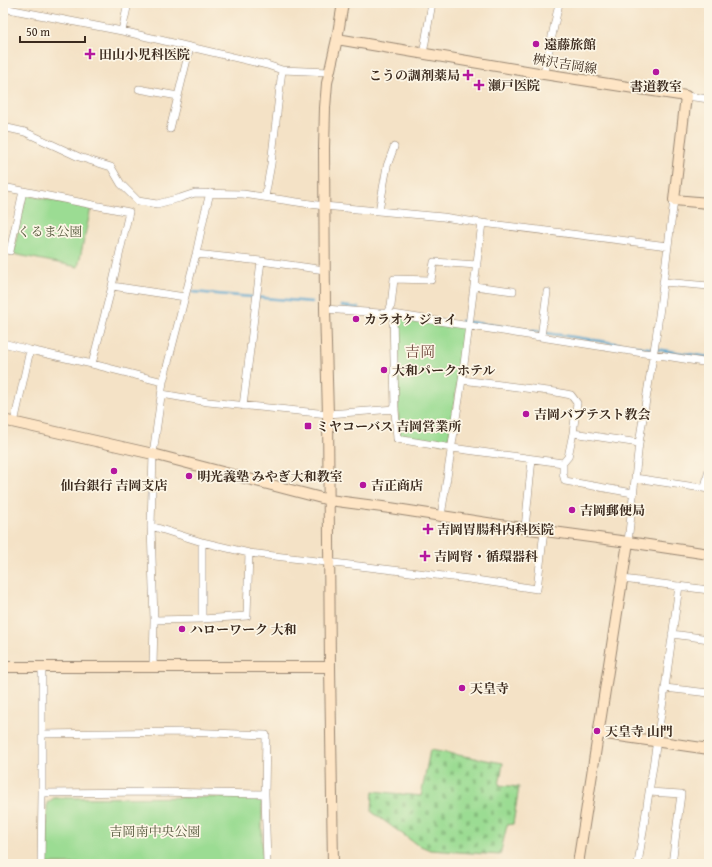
<svg xmlns="http://www.w3.org/2000/svg" width="712" height="867" font-family="'Gentium Book Plus','Noto Serif JP',serif">
<defs>
<pattern id="cemetery-stones" width="16" height="16" patternUnits="userSpaceOnUse"><rect width="16" height="16" fill="#9bdc93"/><path d="M2 7V4a2 2 0 0 1 4 0v3zM10 15v-3a2 2 0 0 1 4 0v3z" fill="#86bd7e"/></pattern>
</defs>
<rect width="100%" height="100%" fill="#fcf5e5"/>
<filter id="ink" filterUnits="userSpaceOnUse"><feTurbulence type="fractalNoise" baseFrequency=".025" numOctaves="2"/><feDisplacementMap in="SourceGraphic" scale="8" xChannelSelector="R" yChannelSelector="G"/><feConvolveMatrix kernelMatrix="1 2 1 2 8 2 1 2 1" color-interpolation-filters="sRGB"/></filter>
<filter id="wash" filterUnits="userSpaceOnUse"><feTurbulence type="fractalNoise" baseFrequency=".012" numOctaves="4" result="noise"/><feDisplacementMap in="SourceGraphic" scale="16" xChannelSelector="R" yChannelSelector="G"/><feGaussianBlur stdDeviation="0.9" result="paint"/><feColorMatrix in="noise" values="0 0 0 0 0 0 0 0 0 0 0 0 0 0 0 0 0 1.4 0 .05"/><feComposite in="paint" operator="in"/></filter>
<g filter="url(#wash)">
<rect width="100%" height="100%" fill="#f4e2c6"/>
<!-- cemetery -->
<path fill="url(#cemetery-stones)" stroke="#6b8358" d="M430,750L503,763L499,785L519,787L513,824L507,825L500,855L430,850L416,844L372,812L373,791L421,796Z"/>
<!-- park -->
<path fill="#9bdc93" stroke="#6b8358" d="M26,195L91,208L78,267L13,254Z
M396,316L466,326L449,439L444,443L400,436L398,409Z
M258,797L262,802V864H47V803L54,798Z"/>
<g fill="none" stroke-linecap="round" stroke-linejoin="round">
<!-- stream -->
<path stroke="#53a3cd" stroke-width="2.5" d="M193,292L312,302
M342,306L359,308
M461,321L506,327L709,357"/>
</g>
</g>
<g filter="url(#ink)">
<g fill="none" stroke-linecap="round" stroke-linejoin="round">
<defs>
<path id="street" d="M3,8L122,31L267,65L282,70L330,72
M122,31L128,3
M423,54L432,3
M544,74L559,3
M139,89L178,96
M686,96L709,99
M3,127L25,132L79,157L111,167L121,184L138,201L157,204L180,198L195,193L243,194L324,206L443,217L482,223L668,246
M170,129L190,47
M3,187L23,191
M265,197L271,164L282,70
M379,211L387,166L394,147
M3,249L10,251L23,191L129,212L112,286L92,364
M196,254L261,261L325,270
M663,282L709,286
M112,286L185,297
M474,286L513,291
M325,309L393,314L643,353L653,354L709,363
M386,314L391,306L394,279L431,280L434,262L477,265
M393,314L395,409L397,439L452,448L563,463L568,457L573,433L577,403L571,395L556,392L462,380
M541,337L547,292
M3,343L30,350L92,364L163,382
M162,394L208,402L328,414L395,409
M243,406L261,261
M14,423L30,350
M573,433L639,443
M563,463V474L565,481L633,493
M635,478L709,489
M705,488L709,469
M441,516L462,380L482,223
M151,526L202,542L249,553L469,579L537,589L544,531
M525,528L532,459
M202,542V619
M628,542L639,443L656,338L674,200
M623,579L709,590
M154,620L202,619L247,616L249,553
M672,634L709,639
M153,667L154,620L151,526L153,454L163,382L196,254L205,212L210,193
M665,688L709,693
M42,734L183,732L266,735L265,794L267,864
M649,792L681,794L672,864
M42,793L154,792L265,794
M41,864L42,793V667
M638,864L665,688L679,586"/>
<path id="secondary" d="M343,3L337,39L544,74L686,96L674,200L709,203
M3,420L153,454L329,500L390,508L500,525L628,542L709,554
M3,667H330
M599,733L709,749
M333,864L330,667L328,414L325,309L324,148L325,108L327,83L337,39
M578,864L628,542"/>
</defs>
<!-- street casing -->
<use href="#street" stroke="#988672" stroke-width="8"/>
<!-- secondary casing -->
<use href="#secondary" stroke="#988672" stroke-width="12"/>
<!-- street -->
<use href="#street" stroke="#fff" stroke-width="7"/>
<!-- secondary -->
<use href="#secondary" stroke="#fee5c5" stroke-width="10"/>
</g>
</g>
<!-- markers -->
<g fill="#b5179e" stroke="#fcf5e5" stroke-width="1.5">
<circle cx="536" cy="44" r="4"/>
<path d="M88 48h4v4h4v4h-4v4h-4v-4h-4v-4h4z"/>
<circle cx="656" cy="72" r="4"/>
<path d="M466 69h4v4h4v4h-4v4h-4v-4h-4v-4h4z"/>
<path d="M477 79h4v4h4v4h-4v4h-4v-4h-4v-4h4z"/>
<circle cx="356" cy="319" r="4"/>
<circle cx="384" cy="370" r="4"/>
<circle cx="526" cy="414" r="4"/>
<rect x="304" y="422" width="8" height="8" rx="2"/>
<circle cx="114" cy="471" r="4"/>
<circle cx="189" cy="476" r="4"/>
<circle cx="363" cy="485" r="4"/>
<circle cx="572" cy="510" r="4"/>
<path d="M426 523h4v4h4v4h-4v4h-4v-4h-4v-4h4z"/>
<path d="M423 550h4v4h4v4h-4v4h-4v-4h-4v-4h4z"/>
<circle cx="182" cy="629" r="4"/>
<circle cx="462" cy="688" r="4"/>
<circle cx="597" cy="731" r="4"/>
</g>
<g text-anchor="middle" dominant-baseline="central" stroke-width="3.5" stroke-linejoin="round" paint-order="stroke">
<!-- poi labels -->
<g font-size="13" font-weight="bold" fill="#3b2a1e" stroke="#fcf5e5" text-anchor="start">
<text x="544" y="44">遠藤旅館</text>
<text x="99" y="54">田山小児科医院</text>
<text x="460" y="75" text-anchor="end">こうの調剤薬局</text>
<text x="488" y="85">瀬戸医院</text>
<text x="656" y="86" text-anchor="middle">書道教室</text>
<text x="364" y="319">カラオケ ジョイ</text>
<text x="392" y="370">大和パークホテル</text>
<text x="534" y="414">吉岡バプテスト教会</text>
<text x="316" y="426">ミヤコーバス 吉岡営業所</text>
<text x="197" y="476">明光義塾 みやぎ大和教室</text>
<text x="114" y="485" text-anchor="middle">仙台銀行 吉岡支店</text>
<text x="371" y="485">吉正商店</text>
<text x="580" y="510">吉岡郵便局</text>
<text x="437" y="529">吉岡胃腸科内科医院</text>
<text x="434" y="556">吉岡腎・循環器科</text>
<text x="190" y="629">ハローワーク 大和</text>
<text x="470" y="688">天皇寺</text>
<text x="605" y="731">天皇寺 山門</text>
</g>
<!-- street labels -->
<g font-size="13" fill="#3b2a1e" stroke="#fcf5e5">
<text transform="translate(565 64) rotate(9)">桝沢吉岡線</text>
</g>
<!-- park labels -->
<g font-size="13" fill="#53563b" stroke="#fcf5e5">
<text x="50" y="231">くるま公園</text>
<text x="155" y="831">吉岡南中央公園</text>
</g>
<!-- quarter labels -->
<g font-size="15" fill="#744d42" stroke="#fcf5e5">
<text x="420" y="351">吉岡</text>
</g>
</g>
<!-- margin -->
<rect width="712" height="867" fill="none" stroke="#fcf5e5" stroke-width="16"/>
<!-- scale -->
<path d="M20 36v6h65v-6" fill="none" stroke="#3b2a1e" stroke-width="2"/>
<text x="26" y="36" font-size="12" fill="#3b2a1e" stroke="#fcf5e5" stroke-width="3" paint-order="stroke">50 m</text>
</svg>
